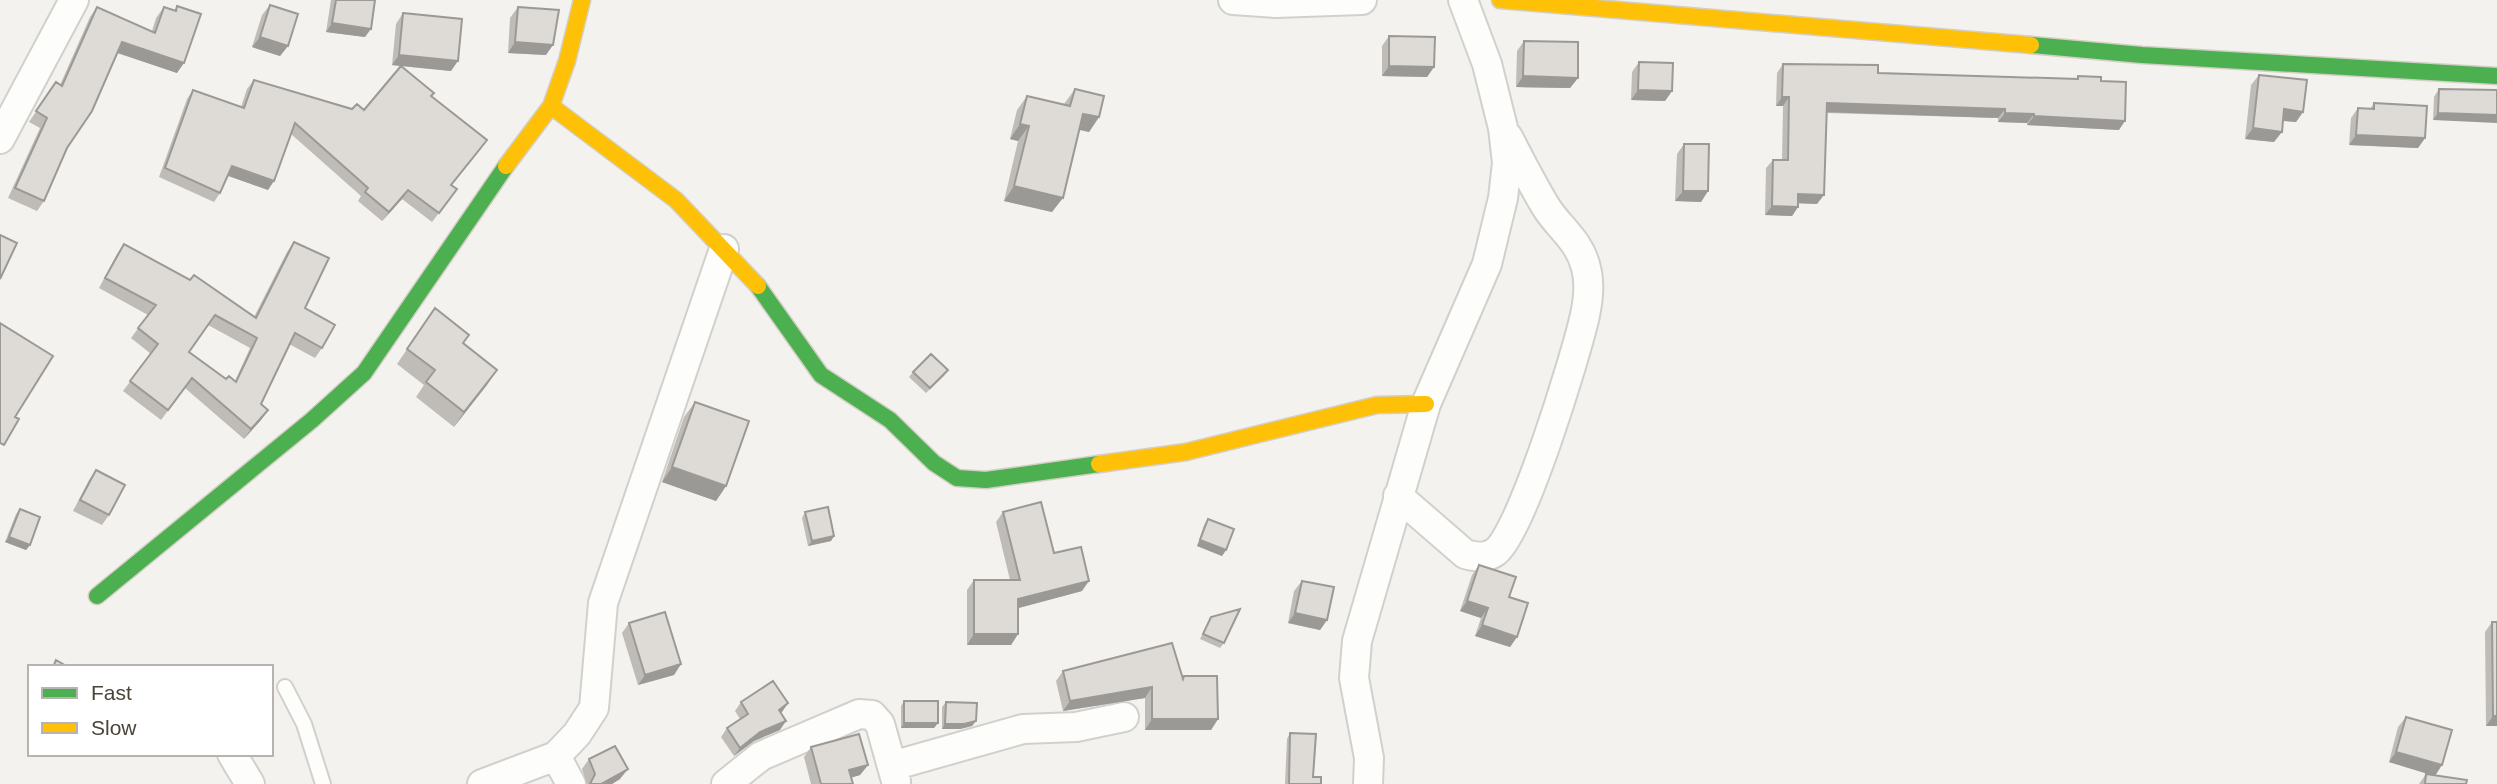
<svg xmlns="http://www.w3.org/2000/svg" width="2497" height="784" font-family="Helvetica,sans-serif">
<rect width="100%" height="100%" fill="#f4f2ee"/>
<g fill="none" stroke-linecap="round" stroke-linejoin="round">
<defs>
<path id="lane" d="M285,687L304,724L323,784"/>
<path id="street" d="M1233,0L1275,3L1362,0
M0,139L74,0
M1398,496L1465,554C1475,557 1486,559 1495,552C1521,536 1577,352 1585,315C1588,301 1590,283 1586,268C1580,241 1559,228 1546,207C1532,184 1520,160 1508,137
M232,754L250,784
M556,756L571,784
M892,766L1023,729L1076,727L1124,717
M482,784L556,756L577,734L594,708L603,603L724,249
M726,784L761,756L859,714L872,715L880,724L896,781
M1368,784L1369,758L1354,678L1357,641L1426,404L1487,264L1503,198L1507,163L1503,128L1487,64L1463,0"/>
<path id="fast" d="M2031,45L2142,55L2497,76
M758,286L821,375L890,420L934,463L957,478L986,480L1099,464
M97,596L312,420L364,373L506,166"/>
<path id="slow" d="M1500,0L2031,45
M551,106L676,200L758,286
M506,166L551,106L567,61L582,0
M1099,464L1186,452L1377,405L1426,404"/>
</defs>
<!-- lane casing -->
<use href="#lane" stroke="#d2d0cb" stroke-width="18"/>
<!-- street casing -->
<use href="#street" stroke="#d2d0cb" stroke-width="32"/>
<!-- fast casing -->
<use href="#fast" stroke="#d3cfc5" stroke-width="19"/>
<!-- slow casing -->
<use href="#slow" stroke="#d3cfc5" stroke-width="19"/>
<!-- lane -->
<use href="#lane" stroke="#fdfdfc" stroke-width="14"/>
<!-- street -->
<use href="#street" stroke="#fdfdfc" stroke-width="28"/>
<!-- fast -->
<use href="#fast" stroke="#4caf50" stroke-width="16"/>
<!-- slow -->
<use href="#slow" stroke="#ffc107" stroke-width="16"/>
</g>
<!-- wall -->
<path fill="#bfbcb8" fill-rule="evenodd" d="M331,0H375L365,37L326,32Z
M270,5L288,46L280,56L252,47L262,15Z
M177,6V73L117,53L67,148L44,201L37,211L8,198L40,128L29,122L56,82L60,85L90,17L97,7L152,31L156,18L164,7L174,11Z
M518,7L546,55L508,53L510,18Z
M403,13L451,71L401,66L481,149L452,185L457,189L432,222L402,199L382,221L358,201L361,196L291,134L268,190L228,176L220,193L214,202L159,177L187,99L193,90L241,107L247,89L254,80L352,109L364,110L400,66L392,65L396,24Z
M1389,36L1434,67L1427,77L1382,76V46Z
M1524,41L1578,78L1570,88L1516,87L1517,51Z
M1639,62L1672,91L1665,101L1631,100L1632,72Z
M1783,64L1878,73L2076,79L2078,76L2101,81L2119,130L2027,125V123L1998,122V118L1827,113L1817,204L1798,203V207L1792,216L1765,215L1766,168L1773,160H1782L1783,106H1776L1777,73Z
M2259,75L2303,112L2296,122L2283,121L2274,142L2245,139L2251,85Z
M1075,89L1099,117L1089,132L1079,130L1052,212L1004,201L1018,141L1010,139L1017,110L1027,96L1064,104Z
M2439,89L2497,90L2433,120L2434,97Z
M2374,103L2425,138L2418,148L2349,145L2351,118L2358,108L2370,109Z
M1684,144L1708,191L1701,202L1675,201L1677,154Z
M294,242L305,308L322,348L315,358L289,344L261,404L268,410L261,420L244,439L185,388L161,420L123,391L151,354L131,338L148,315L99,288L117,254L124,244L254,317L287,252ZM208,325L250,348L235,381L226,379L189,352Z
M435,308L469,335L463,343L497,370L454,427L416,397L424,385L397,364Z
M948,370L944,376L926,393L909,377L913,372Z
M695,402L726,486L716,501L662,482L684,417Z
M96,470L109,515L102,525L73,511L89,480Z
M20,509L30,545L26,550L5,542L16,514Z
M805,512L834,536L831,541L808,546L802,518Z
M1003,512L1054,553L1082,591L1018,608V634L1011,645H967V590L974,580H1010L996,522Z
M1208,519L1226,550L1222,556L1197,546L1204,525Z
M1479,565L1509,597L1517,637L1510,647L1475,636L1481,618L1460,611L1472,575Z
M1302,581L1327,620L1320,630L1288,623L1294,591Z
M1211,617L1224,643L1220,648L1200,639Z
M2492,622L2497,726H2486L2485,632Z
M629,623L681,664L674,675L638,685L622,633Z
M1063,671L1183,678L1218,719L1211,730H1145V698L1063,711L1056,681Z
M904,701L938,723L934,728H901V706Z
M741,702L788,703L781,713L780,730L754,741L734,756L721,737L727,728L740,719L735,711Z
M946,702L976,721L972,726L960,729H942V707Z
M2406,717L2435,775L2466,784H2419L2426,774L2431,775L2389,762L2398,727Z
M1290,733L1313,777L1321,784H1285L1287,739Z
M811,747L868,765L860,775L851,778L853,784H811L804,757Z
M589,759L620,779L612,784H587L582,769Z"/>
<!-- shaded-wall -->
<path fill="#9b9996" d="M332,23L371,29L365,37L326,32Z
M260,37L288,46L280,56L252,47Z
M122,42L184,63L177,73L115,52Z
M515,42L553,45L546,55L508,53Z
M399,55L458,61L451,71L392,65Z
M1389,66L1434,67L1427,77L1382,76Z
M1523,76L1578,78L1570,88L1516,87Z
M1638,90L1672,91L1665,101L1631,100Z
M1782,97H1789L1783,106H1776Z
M1827,103L2005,109L1998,118L1821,112Z
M2284,109L2303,112L2296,122L2277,120Z
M2005,113L2034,114L2027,123L1998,122Z
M2438,113L2497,115V123L2433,120Z
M1083,114L1099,117L1089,132L1073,128Z
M2034,116L2125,121L2119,130L2027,125Z
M1020,124L1029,126L1018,141L1010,139Z
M2253,128L2282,132L2274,142L2245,139Z
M2356,135L2425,138L2418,148L2349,145Z
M232,166L274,181L268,190L226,175Z
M1014,186L1063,198L1052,212L1004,201Z
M408,190L402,199L382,221L389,212Z
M1683,191H1708L1701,202L1675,201Z
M1798,194L1824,195L1817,204L1792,203Z
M1772,206L1798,207L1792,216L1765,215Z
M497,370L487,385L454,427L464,412Z
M268,410L261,420L244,439L251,429Z
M672,467L726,486L716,501L662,482Z
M834,536L831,541L808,546L812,541Z
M9,537L30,545L26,550L5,542Z
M1200,540L1226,550L1222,556L1197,546Z
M1089,581L1082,591L1011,610L1018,599Z
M1467,601L1488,608L1481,618L1460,611Z
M1295,613L1327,620L1320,630L1288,623Z
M1482,625L1517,637L1510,647L1475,636Z
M974,634H1018L1011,645H967Z
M681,664L674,675L638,685L645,675Z
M1152,687L1145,698L1063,711L1070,701Z
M788,703L782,712L773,718L779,710Z
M2493,716H2497V726H2486Z
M1152,719H1218L1211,730H1145Z
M786,721L780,730L754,741L734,756L740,748L760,732Z
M976,721L972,726L960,729H942L945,724Z
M904,723H938L934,728H901Z
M2396,752L2442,765L2435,776L2389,762Z
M868,765L860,775L842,780L849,770Z
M628,769L620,779L612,784H601Z"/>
<!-- building -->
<path fill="#dedbd6" stroke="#9b9996" stroke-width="2" fill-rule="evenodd" d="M336,0H375L371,29L332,23Z
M270,5L298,14L288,46L260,37Z
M177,6L201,14L184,63L122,42L92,111L67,148L44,201L15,188L47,118L36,111L56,82L62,86L97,7L155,33L164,7L176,11Z
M518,7L559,10L553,45L515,42Z
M403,13L462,19L458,61L399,55Z
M1389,36L1435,37L1434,67L1389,66Z
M1524,41L1578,42V78L1523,76Z
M1639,62L1673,63L1672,91L1638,90Z
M1783,64L1878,65V73L2078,79V76L2101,77V81L2126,82L2125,121L2034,116V114L2005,113V109L1827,103L1824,195L1798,194V207L1772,206L1773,160H1788L1789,97H1782Z
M401,66L434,93L431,96L487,140L451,185L457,189L439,213L408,190L389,212L365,192L368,188L295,123L274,181L232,166L220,193L165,168L193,90L244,108L254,80L352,109L357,104L364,110Z
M2259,75L2307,80L2303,112L2284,109L2282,132L2253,128Z
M1075,89L1104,96L1099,117L1083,114L1063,198L1014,186L1029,126L1020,124L1027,96L1070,106Z
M2439,89L2497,90V115L2438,113Z
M2374,103L2427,106L2425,138L2356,135L2358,108L2374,109Z
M1684,144H1709L1708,191H1683Z
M0,235L17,243L0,279Z
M294,242L329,258L305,308L335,325L322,348L295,333L261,404L268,410L251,429L192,378L168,410L130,381L158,344L138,328L156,305L105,278L124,244L190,280L194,275L256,318ZM215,315L257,338L236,382L229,376L226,379L189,352Z
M435,308L469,335L463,343L497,370L464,412L426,382L435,370L407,349Z
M0,323L53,356L15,417L19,419L4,445L0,443Z
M931,354L948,370L930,388L913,372Z
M695,402L749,421L726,486L672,467Z
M96,470L125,485L109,515L80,500Z
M1041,502L1054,553L1081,547L1089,581L1018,599V634H974V580H1020L1003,512Z
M828,507L834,536L812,541L805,512Z
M20,509L40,517L30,545L9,537Z
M1208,519L1234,529L1226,550L1200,540Z
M1479,565L1516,577L1509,597L1528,603L1517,637L1482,625L1488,608L1467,601Z
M1302,581L1334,587L1327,620L1295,613Z
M1240,609L1224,643L1203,634L1211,617Z
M665,612L681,664L645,675L629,623Z
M2492,622H2497V716H2493Z
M1172,643L1183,679L1184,676H1217L1218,719H1152V687L1070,701L1063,671Z
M56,660L68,667H53Z
M773,681L788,703L779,710L786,721L760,732L740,748L727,728L748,714L741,702Z
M904,701H938V723H904Z
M946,702L977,703L976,721L964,724H945Z
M2406,717L2452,730L2442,765L2396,752Z
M1290,733L1316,734L1313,777H1321V784H1289Z
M859,734L868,765L849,770L853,784H821L811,747Z
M615,746L628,769L601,784H590L595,774L589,759Z
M2426,774L2467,780L2466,784H2425Z"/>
<!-- legend -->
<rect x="28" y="665" width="245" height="91" fill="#ffffff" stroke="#b7b4b0" stroke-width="2"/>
<rect x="42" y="688" width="35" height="10" fill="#4caf50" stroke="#b7b4b0" stroke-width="2"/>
<text x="91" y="700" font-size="21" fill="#4b4439">Fast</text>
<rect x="42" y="723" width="35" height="10" fill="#ffc107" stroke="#b7b4b0" stroke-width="2"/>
<text x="91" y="735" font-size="21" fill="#4b4439">Slow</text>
</svg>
